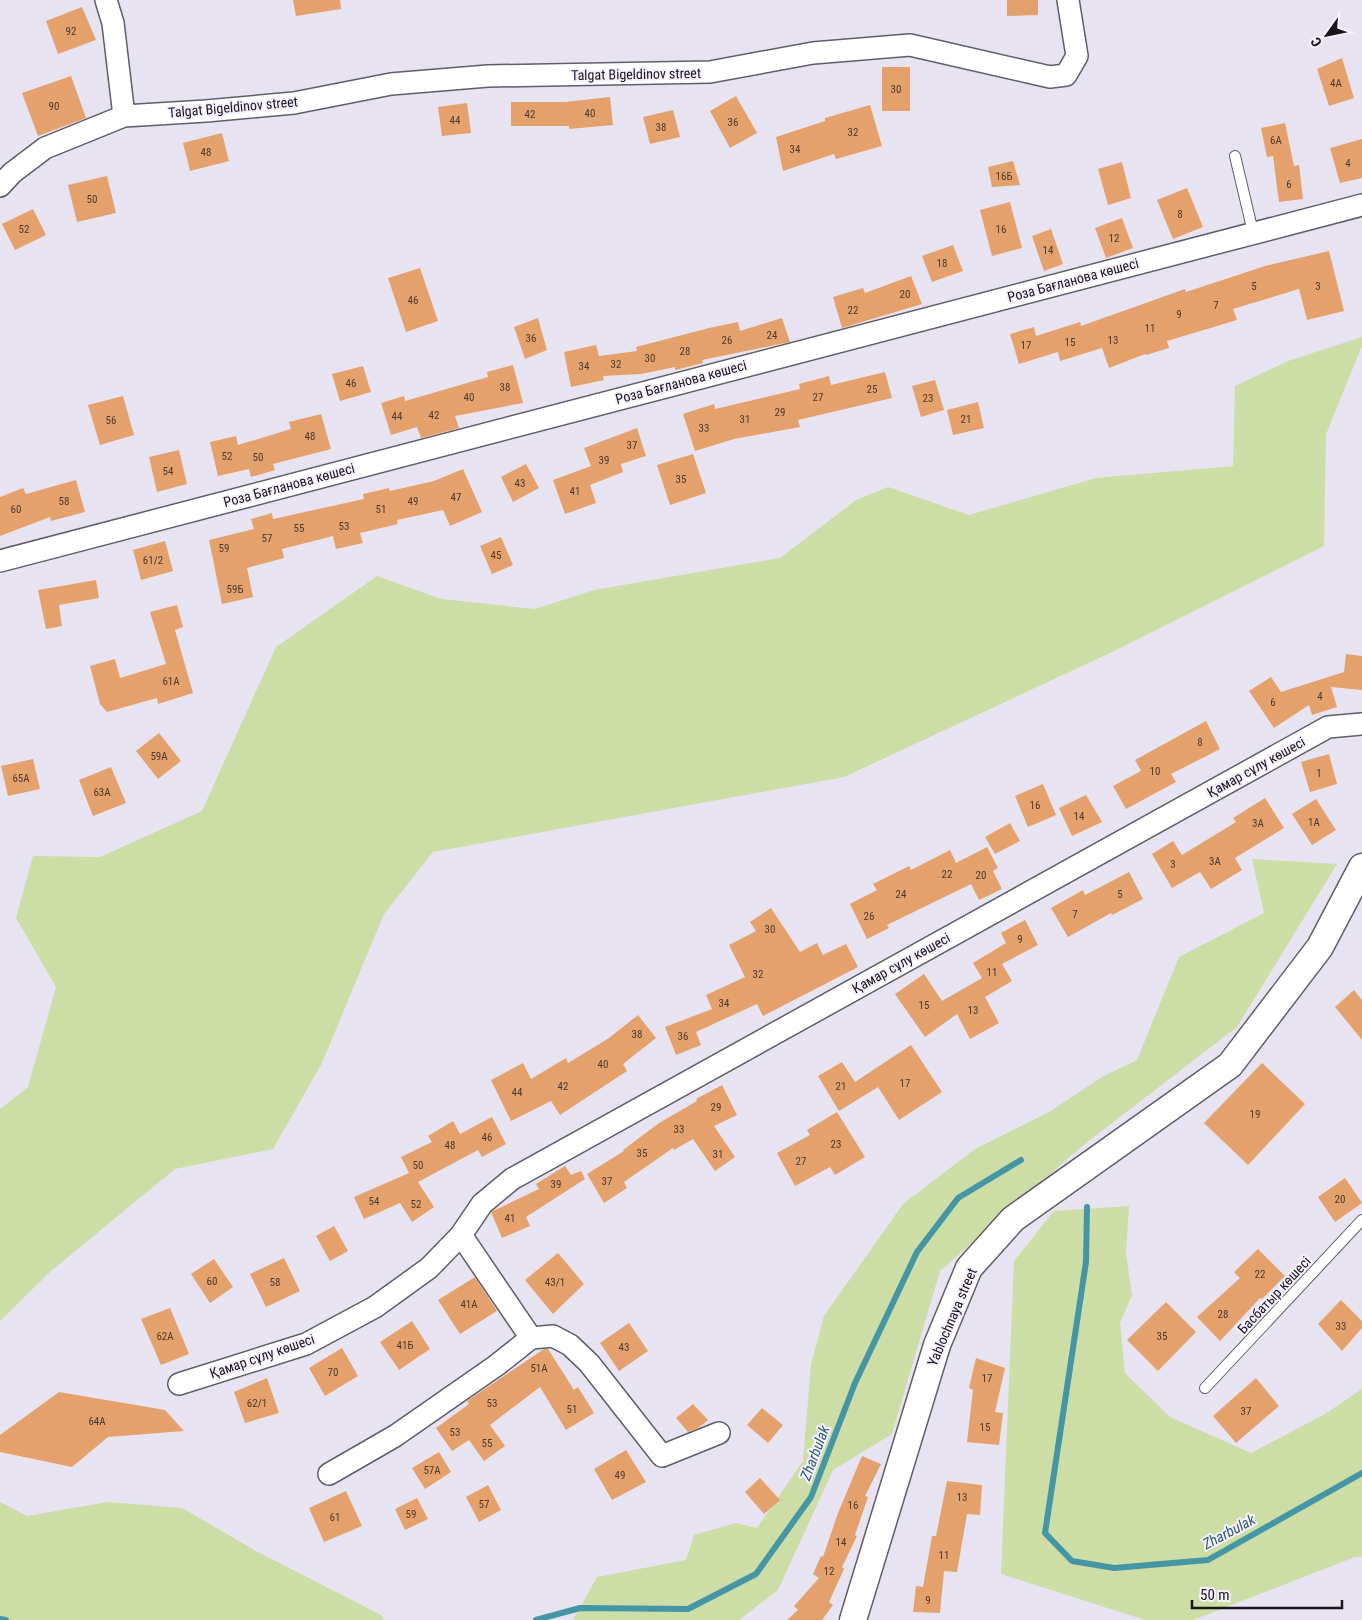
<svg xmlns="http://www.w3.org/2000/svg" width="1362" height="1620" font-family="'Roboto Condensed',sans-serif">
<rect width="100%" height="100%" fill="#e8e3f1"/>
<!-- green -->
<path fill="#ccdda6" d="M1362,337V346L1326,434L1324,546L1108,654L844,777L433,852L384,914L322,1063L273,1149L175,1169L51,1271L0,1321V1109L28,1087L56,987L16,918L33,856L100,857L202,811L276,647L377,576L441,599L535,609L594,590L780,558L856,500L888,487L969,515L1096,478L1233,466L1235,386L1288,361Z
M1252,859L1337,864L1237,1027L1081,1147L940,1271L892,1434L833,1470L778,1590L739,1620H573L597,1577L686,1560L694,1535L736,1523L757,1528L803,1461L811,1364L824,1316L903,1204L975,1149L1049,1112L1102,1077L1137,1060L1179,957L1264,913Z
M1129,1206L1126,1253L1132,1295L1120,1323L1125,1373L1170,1417L1251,1453L1325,1414L1362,1389V1557H1355L1193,1620H1145L1001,1574L1014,1261L1054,1211Z
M0,1502L27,1516L108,1502L182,1508L256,1551L381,1615L384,1620H0Z"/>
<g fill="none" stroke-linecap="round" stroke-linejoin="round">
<!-- stream -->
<path stroke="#4695a4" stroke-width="6" d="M1087,1207L1086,1262L1045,1533L1072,1561L1114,1568L1208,1560L1362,1473
M0,1619L6,1620
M536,1620L580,1608L688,1609L756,1574L811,1497L855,1383L917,1252L958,1198L1021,1160"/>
</g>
<!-- building -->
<path fill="#e4a16b" d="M293,0H340L341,9L296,16Z
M1007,0H1038V15L1007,16Z
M82,7L96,40L58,54L46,21Z
M1342,58L1354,98L1329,106L1317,69Z
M882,67H910V111H882Z
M71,76L86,118L38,136L22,93Z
M736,96L757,133L730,148L710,111Z
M610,97L613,125L569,129V126H511V102H565Z
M467,103L471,133L442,136L438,107Z
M870,105L882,146L836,159L834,154L783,171L776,137L825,121V118Z
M673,110L680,137L650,144L643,117Z
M1285,123L1294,166L1299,165L1303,199L1279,202L1273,156L1267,157L1261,128Z
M222,133L229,161L190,171L183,143Z
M1362,139V178L1340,183L1330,148Z
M1013,161L1020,185L992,187L988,167Z
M1122,162L1131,198L1108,205L1098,169Z
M107,176L116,213L77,222L68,185Z
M1187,188L1203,227L1173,239L1157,200Z
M1010,202L1022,248L992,256L980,210Z
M33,209L46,235L15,250L2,224Z
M1122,218L1133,248L1106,258L1095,228Z
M1051,229L1063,264L1044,271L1032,236Z
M953,245L963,271L932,282L922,256Z
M1329,251L1344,311L1307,320L1299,289L1233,309L1237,320L1167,341L1169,348L1146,355L1145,354L1109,368L1102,348L1060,361L1058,352L1019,364L1010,334L1034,327L1036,336L1080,322L1081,326L1185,289L1186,292L1265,266Z
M420,268L438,321L406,332L388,278Z
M911,276L922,304L842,328L833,297L863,288L865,293Z
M538,318L547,350L525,359L514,327Z
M782,318L790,342L702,360L703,363L675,370V367L641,374L603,376L604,380L571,387L564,352L596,345L599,356L637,351L636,347L709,328L738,322L740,331Z
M513,365L523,403L455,416L459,428L421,438L417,427L391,435L381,403L404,396L405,401L488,377L487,372Z
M363,366L371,392L340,401L332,374Z
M885,372L892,398L798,420L800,427L734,439L695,451L683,414L714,404L715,409L800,389L799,384L829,376L831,385Z
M935,380L944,410L921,417L912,386Z
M123,396L134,435L100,445L88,405Z
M978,402L984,428L953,435L947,410Z
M321,414L331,449L273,464L275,470L251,477L249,469L218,476L210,442L236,436L238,445L291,429L289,422Z
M637,428L646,456L621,464L623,472L590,485L596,503L565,514L553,480L591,466L584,448Z
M179,450L187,484L157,492L149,457Z
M693,454L706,493L670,505L657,465Z
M526,464L539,488L513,502L501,477Z
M463,469L482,512L450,526L443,510L397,520L398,524L360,533L363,543L336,549L333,536L282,549L284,558L247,568L253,597L222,604L209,540L254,529L251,519L272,513L273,519L364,499L363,494L389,488L390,491L434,481Z
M76,480L85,512L51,521L50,517L0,536V497L23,488L26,494Z
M501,537L513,565L492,574L480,546Z
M165,541L173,571L141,580L133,550Z
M96,580L99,598L59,605L62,626L46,629L38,590Z
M177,605L183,627L175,630L193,693L158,704L157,698L107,712L100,704L90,666L115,659L120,678L166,664L150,612Z
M1346,654L1362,656V690L1331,687L1337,707L1312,715L1309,705L1274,728L1249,691L1271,677L1281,692L1344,672Z
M1206,721L1220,749L1171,774L1176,782L1126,809L1113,786L1141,771L1135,760Z
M159,733L181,761L158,779L136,751Z
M1329,754L1337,784L1310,792L1301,762Z
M33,759L40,789L8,796L1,766Z
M111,767L126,803L93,816L79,780Z
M1043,784L1056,815L1028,827L1015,796Z
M1086,795L1102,822L1072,836L1059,808Z
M1265,798L1284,828L1235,858L1242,870L1211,889L1200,872L1172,888L1152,854L1173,841L1182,855L1236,822L1233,818Z
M1316,799L1336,830L1312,845L1292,814Z
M1010,823L1020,841L995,854L985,837Z
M987,847L998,868L993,871L1002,889L979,900L971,884L887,925L889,928L867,939L850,904L877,890L873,884L909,866L911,870L950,850L956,863Z
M1129,872L1143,899L1112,915L1111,913L1068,937L1051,908L1083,890L1085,895Z
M771,908L800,952L817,943L823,955L846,944L858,967L763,1016L757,1004L696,1032L701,1045L676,1055L665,1027L712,1009L706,995L745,977L729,945L756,931L750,922Z
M1025,920L1038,945L1002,964L1012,981L985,997L999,1023L970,1039L957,1014L925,1037L895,994L924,974L942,1001L982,978L973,963L1006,943L1001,933Z
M1354,990L1362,1000V1040L1335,1007Z
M638,1015L656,1038L623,1064L627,1071L560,1115L551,1101L511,1121L491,1080L523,1063L531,1079L566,1058L568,1063L609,1038Z
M911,1045L942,1092L899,1120L878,1087L839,1111L818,1076L842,1062L855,1082Z
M1262,1063L1305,1104L1248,1165L1204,1123Z
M722,1085L737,1115L714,1126L735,1157L715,1171L693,1139L674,1150L673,1148L624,1182L627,1188L604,1203L587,1174L624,1151L623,1150L659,1123L697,1101L696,1099Z
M837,1112L865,1157L835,1175L830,1167L795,1186L777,1153L810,1135L807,1130Z
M492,1117L506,1144L482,1157L478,1150L418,1182L434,1207L412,1222L400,1203L364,1219L354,1197L409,1173L401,1157L432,1142L428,1136L453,1121L460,1134Z
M565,1166L571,1175L581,1171L585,1179L526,1217L530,1226L502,1238L491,1212L539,1189L536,1184Z
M1345,1178L1362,1203L1335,1222L1318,1197Z
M334,1226L348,1251L330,1261L316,1236Z
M1258,1249L1285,1276L1262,1299L1260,1298L1220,1341L1197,1317L1240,1278L1234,1272Z
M558,1253L584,1284L553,1314L525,1280Z
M284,1258L300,1291L266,1307L250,1274Z
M214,1259L233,1287L210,1303L191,1274Z
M475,1277L497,1311L460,1334L438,1300Z
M1341,1300L1362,1321V1328L1342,1351L1318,1324Z
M1166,1302L1196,1332L1158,1371L1127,1340Z
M170,1308L189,1354L161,1365L141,1319Z
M412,1321L430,1349L399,1370L380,1342Z
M629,1323L648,1351L619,1371L600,1343Z
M342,1348L358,1376L325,1396L309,1368Z
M544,1349H548L574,1390L578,1387L594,1413L566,1430L540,1387L490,1425L505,1446L484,1461L469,1440L452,1451L436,1428L469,1404L467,1401Z
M976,1358L1005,1368L995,1412L1003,1413L999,1445L967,1442L973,1390L969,1388Z
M267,1378L279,1413L245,1423L234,1392Z
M1256,1378L1279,1406L1236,1443L1213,1416Z
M59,1392L165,1410L184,1431L108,1437L72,1467L0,1452V1435Z
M693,1404L708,1420L698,1428L688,1432L676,1418Z
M762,1408L783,1425L768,1443L747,1425Z
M626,1450L646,1482L612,1500L594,1469Z
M439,1452L451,1472L425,1489L412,1468Z
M862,1456L881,1464L865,1496L868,1497L855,1535L857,1536L842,1567L844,1569L829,1602L833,1605L822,1620H787L798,1610L794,1606L819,1578L813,1574L821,1556L823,1557L838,1513Z
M760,1478L780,1500L764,1514L745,1492Z
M947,1481L982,1485L980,1515L967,1514L957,1572L944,1571L940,1613L913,1612L916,1586L923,1587L932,1536H936Z
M488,1485L501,1510L479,1522L466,1497Z
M346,1491L362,1526L324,1542L309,1508Z
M417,1498L428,1519L405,1530L395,1509Z"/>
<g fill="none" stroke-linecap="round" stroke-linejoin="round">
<defs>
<path id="service" d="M1235,156L1253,232
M1205,1388L1362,1220"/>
<path id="minor" d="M106,0L113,23L124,116
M0,186L12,173L45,148L124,116L206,111L294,103L391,84L488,76L710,72L813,53L910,45L1050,77L1066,75L1077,56L1068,0
M0,561L1362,205
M531,1338L461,1235L482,1204L512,1179L1328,727L1362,724
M179,1384L306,1344L375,1307L429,1268L461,1235
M329,1474L395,1436L497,1365L531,1338L553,1336L570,1345L589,1363L662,1456L719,1433"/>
<path id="tertiary" d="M853,1620L937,1345L969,1268L1013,1219L1230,1065L1320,947L1362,867"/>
</defs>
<!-- service casing -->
<use href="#service" stroke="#615d68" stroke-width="12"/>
<!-- minor casing -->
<use href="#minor" stroke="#615d68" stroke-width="24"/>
<!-- tertiary casing -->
<use href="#tertiary" stroke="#615d68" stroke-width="29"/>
<!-- service -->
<use href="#service" stroke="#fff" stroke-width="10"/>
<!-- minor -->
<use href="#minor" stroke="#fff" stroke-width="21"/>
<!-- tertiary -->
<use href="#tertiary" stroke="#fff" stroke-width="26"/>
</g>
<g text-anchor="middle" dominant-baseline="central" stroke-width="4" stroke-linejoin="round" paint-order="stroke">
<!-- number labels -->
<g font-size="11" fill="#4b392f">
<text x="71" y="31">92</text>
<text x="1336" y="83">4А</text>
<text x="896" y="89">30</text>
<text x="54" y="106">90</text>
<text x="590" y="113">40</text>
<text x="530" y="114">42</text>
<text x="455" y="120">44</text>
<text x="733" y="122">36</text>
<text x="661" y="127">38</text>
<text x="853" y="132">32</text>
<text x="1276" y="140">6А</text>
<text x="795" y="149">34</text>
<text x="206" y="152">48</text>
<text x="1348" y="163">4</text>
<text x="1004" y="176">16Б</text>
<text x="1289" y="184">6</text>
<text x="92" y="199">50</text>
<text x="1180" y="214">8</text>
<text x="24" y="229">52</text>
<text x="1001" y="229">16</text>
<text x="1114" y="238">12</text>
<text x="1048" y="250">14</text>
<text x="942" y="263">18</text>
<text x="1254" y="286">5</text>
<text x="1318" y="286">3</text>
<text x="905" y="294">20</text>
<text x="413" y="300">46</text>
<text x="1216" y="305">7</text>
<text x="853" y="310">22</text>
<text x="1179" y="314">9</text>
<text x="1150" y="328">11</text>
<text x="772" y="335">24</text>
<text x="531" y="338">36</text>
<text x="727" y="340">26</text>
<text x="1113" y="340">13</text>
<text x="1070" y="342">15</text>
<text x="1026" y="345">17</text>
<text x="685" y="351">28</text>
<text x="650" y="358">30</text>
<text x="616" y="364">32</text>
<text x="584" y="366">34</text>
<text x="351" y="383">46</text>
<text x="505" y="387">38</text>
<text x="872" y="389">25</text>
<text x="469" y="397">40</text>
<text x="818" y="397">27</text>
<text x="928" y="398">23</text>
<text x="780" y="412">29</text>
<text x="434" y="415">42</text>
<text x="397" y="416">44</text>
<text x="745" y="419">31</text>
<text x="966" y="419">21</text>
<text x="111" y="420">56</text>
<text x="704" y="428">33</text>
<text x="310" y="436">48</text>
<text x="632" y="445">37</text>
<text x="227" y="456">52</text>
<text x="258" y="457">50</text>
<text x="604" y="460">39</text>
<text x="168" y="471">54</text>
<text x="681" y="479">35</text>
<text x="520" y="483">43</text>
<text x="575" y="491">41</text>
<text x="456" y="497">47</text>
<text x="64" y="501">58</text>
<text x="413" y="501">49</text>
<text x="16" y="509">60</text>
<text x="381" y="509">51</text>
<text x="344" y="526">53</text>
<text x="299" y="528">55</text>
<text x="267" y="538">57</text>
<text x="224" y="548">59</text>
<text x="496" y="555">45</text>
<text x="153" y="560">61/2</text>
<text x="235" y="589">59Б</text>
<text x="171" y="681">61А</text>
<text x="1320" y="696">4</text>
<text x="1273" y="702">6</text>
<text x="1200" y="742">8</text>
<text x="159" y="756">59А</text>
<text x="1155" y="771">10</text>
<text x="1319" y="773">1</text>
<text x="21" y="778">65А</text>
<text x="102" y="792">63А</text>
<text x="1035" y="805">16</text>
<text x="1079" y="816">14</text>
<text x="1314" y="822">1А</text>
<text x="1258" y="823">3А</text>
<text x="1215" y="861">3А</text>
<text x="1173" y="864">3</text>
<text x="947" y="874">22</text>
<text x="981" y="875">20</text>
<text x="901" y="894">24</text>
<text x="1120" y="894">5</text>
<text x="1075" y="914">7</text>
<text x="869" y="916">26</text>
<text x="770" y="929">30</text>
<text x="1020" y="939">9</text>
<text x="992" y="972">11</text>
<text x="758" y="974">32</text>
<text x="724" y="1003">34</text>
<text x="924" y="1005">15</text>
<text x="973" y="1010">13</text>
<text x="637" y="1034">38</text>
<text x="683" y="1036">36</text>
<text x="603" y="1064">40</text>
<text x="905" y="1083">17</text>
<text x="563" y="1086">42</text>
<text x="841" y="1086">21</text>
<text x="517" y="1092">44</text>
<text x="716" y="1107">29</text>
<text x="1255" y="1114">19</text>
<text x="679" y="1129">33</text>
<text x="487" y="1137">46</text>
<text x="836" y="1144">23</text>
<text x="450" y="1145">48</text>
<text x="642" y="1153">35</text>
<text x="718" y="1154">31</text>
<text x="801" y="1161">27</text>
<text x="418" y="1165">50</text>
<text x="607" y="1181">37</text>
<text x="556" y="1184">39</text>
<text x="1340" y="1199">20</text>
<text x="374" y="1201">54</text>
<text x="416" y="1204">52</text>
<text x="510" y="1218">41</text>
<text x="1260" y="1274">22</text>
<text x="212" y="1281">60</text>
<text x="275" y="1282">58</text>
<text x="555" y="1282">43/1</text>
<text x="469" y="1304">41А</text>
<text x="1223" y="1314">28</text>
<text x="1341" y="1326">33</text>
<text x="165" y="1336">62А</text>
<text x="1162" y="1336">35</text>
<text x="405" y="1345">41Б</text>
<text x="624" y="1347">43</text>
<text x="539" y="1368">51А</text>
<text x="333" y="1372">70</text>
<text x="987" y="1378">17</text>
<text x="257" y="1403">62/1</text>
<text x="492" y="1403">53</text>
<text x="572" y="1409">51</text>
<text x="1246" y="1411">37</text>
<text x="97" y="1421">64А</text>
<text x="985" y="1427">15</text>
<text x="455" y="1432">53</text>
<text x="487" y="1443">55</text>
<text x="432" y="1470">57А</text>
<text x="620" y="1475">49</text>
<text x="962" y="1497">13</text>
<text x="484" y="1504">57</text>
<text x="853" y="1505">16</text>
<text x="411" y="1514">59</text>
<text x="335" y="1517">61</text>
<text x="841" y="1542">14</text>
<text x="944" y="1555">11</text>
<text x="829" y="1571">12</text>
<text x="928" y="1600">9</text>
</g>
<!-- street labels -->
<g font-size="14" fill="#18161b" stroke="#f6f0fe">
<text transform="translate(636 74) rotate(-1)">Talgat Bigeldinov street</text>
<text transform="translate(233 107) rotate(-5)">Talgat Bigeldinov street</text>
<text transform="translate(1073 280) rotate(-15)">Роза Бағланова көшесі</text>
<text transform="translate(681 382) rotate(-15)">Роза Бағланова көшесі</text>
<text transform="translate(289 485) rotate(-15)">Роза Бағланова көшесі</text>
<text transform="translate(1256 767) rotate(-29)">Қамар сұлу көшесі</text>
<text transform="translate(901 963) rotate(-29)">Қамар сұлу көшесі</text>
<text transform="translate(1274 1295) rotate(-47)">Басбатыр көшесі</text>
<text transform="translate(952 1317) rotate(-67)">Yablochnaya street</text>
<text transform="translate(262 1356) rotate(-19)">Қамар сұлу көшесі</text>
</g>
<!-- water labels -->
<g font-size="15" font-style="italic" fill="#2e5f68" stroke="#f6f0fe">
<text transform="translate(815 1453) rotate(-69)">Zharbulak</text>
<text transform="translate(1229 1532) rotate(-28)">Zharbulak</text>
</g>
</g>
<!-- north arrow -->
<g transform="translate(1327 35) rotate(237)" stroke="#f6f0fe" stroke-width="4" paint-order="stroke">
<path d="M0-4L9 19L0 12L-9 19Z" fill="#18161b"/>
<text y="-8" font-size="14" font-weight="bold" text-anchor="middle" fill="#18161b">С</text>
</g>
<!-- scale -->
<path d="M1192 1600v8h150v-8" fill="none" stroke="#18161b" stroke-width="2.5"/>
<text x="1200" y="1600" font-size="15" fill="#18161b" stroke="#f6f0fe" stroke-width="4" paint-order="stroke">50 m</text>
</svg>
